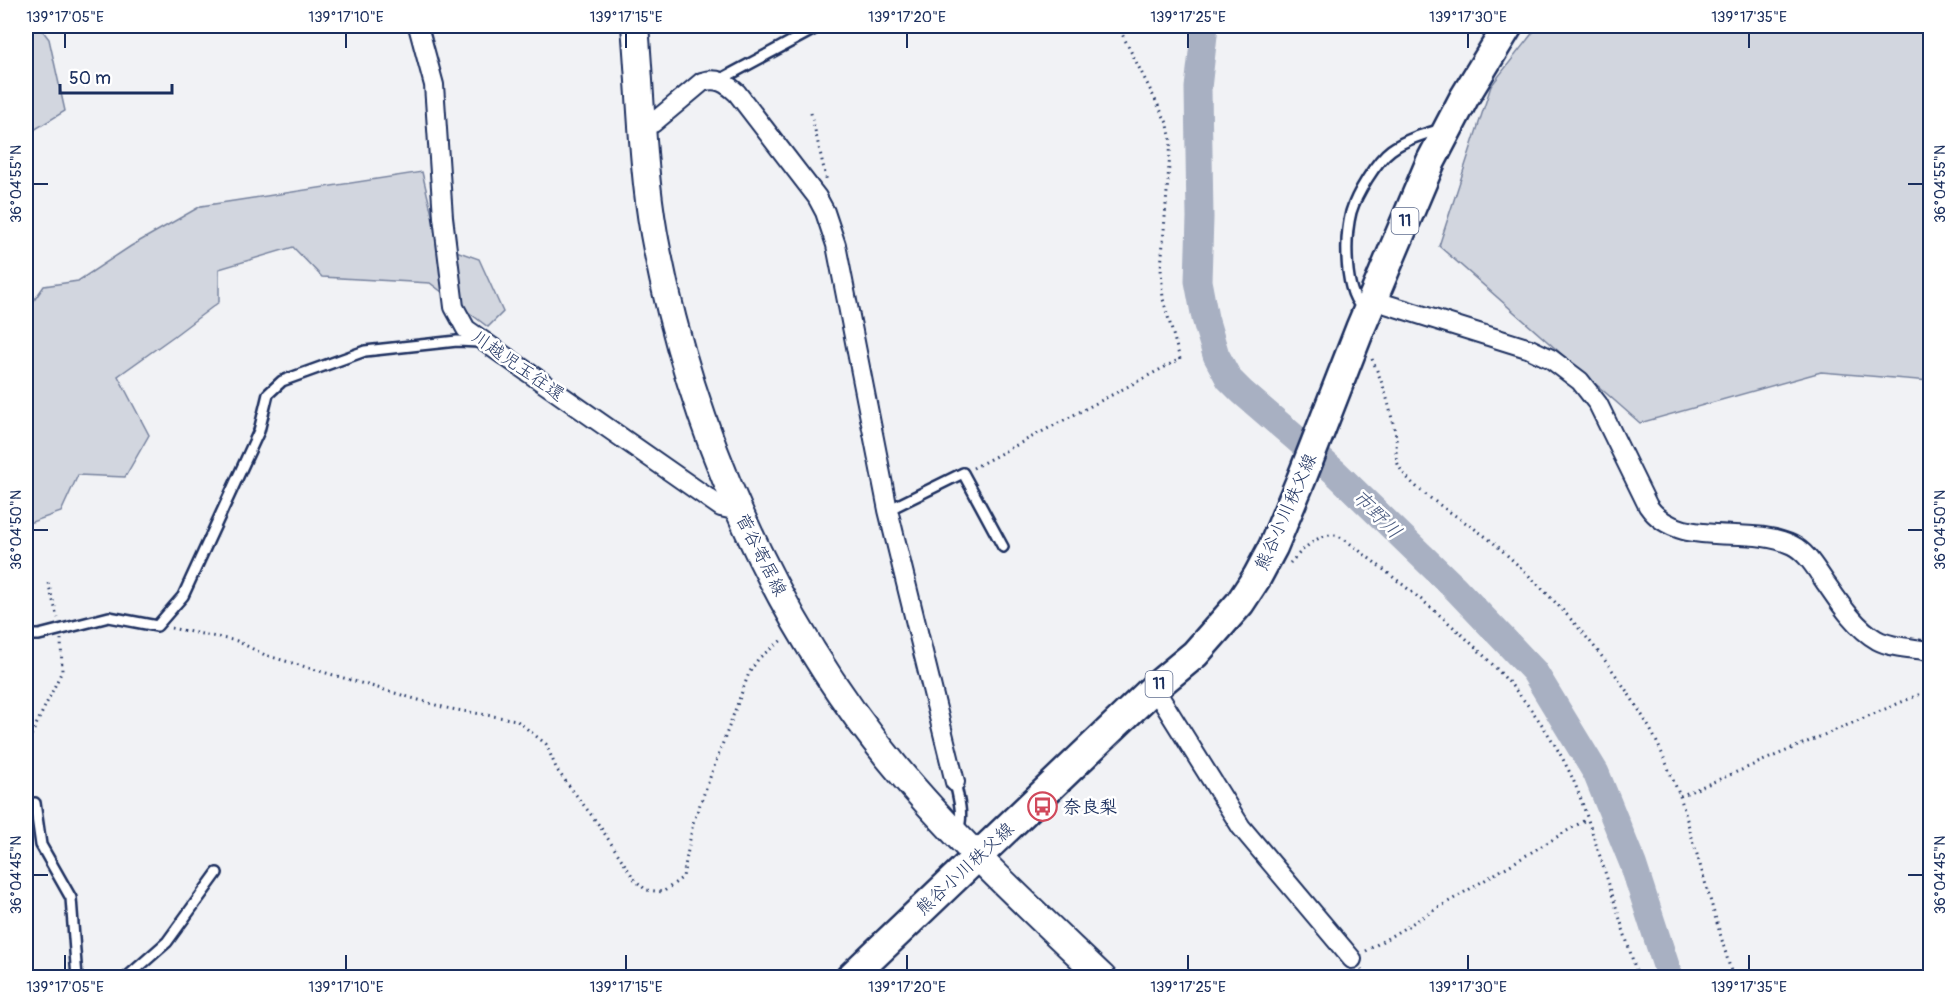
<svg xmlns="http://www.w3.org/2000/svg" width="1956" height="1003" font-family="Pangolin,'Klee One',sans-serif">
<rect width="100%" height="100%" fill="#f1f2f5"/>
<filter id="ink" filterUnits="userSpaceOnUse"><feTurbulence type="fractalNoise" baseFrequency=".0167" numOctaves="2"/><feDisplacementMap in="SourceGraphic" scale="12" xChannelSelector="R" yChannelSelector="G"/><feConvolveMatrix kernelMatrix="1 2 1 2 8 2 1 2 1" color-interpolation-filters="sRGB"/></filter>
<g filter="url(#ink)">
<!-- green -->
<path fill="#d2d6df" stroke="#76829e" stroke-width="1.5" d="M26,26H39L49,39L65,111L26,135Z
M1538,26H1930V381L1821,372L1640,423L1439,246L1491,86Z
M422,172L439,245L479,259L503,312L488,327L430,283L322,277L293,247L219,269V302L174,336L118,376L149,435L125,477L78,475L61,512L26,524V312L44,286L78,281L131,246L201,206Z"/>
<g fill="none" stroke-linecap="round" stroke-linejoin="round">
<!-- river -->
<path stroke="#a8b0c2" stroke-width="27" d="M1205,26L1198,88L1200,218L1198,281L1205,318L1216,355L1229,379L1242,392L1335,472L1456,589L1534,671L1596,773L1633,864L1670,978"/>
<defs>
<path id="service" d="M722,81L727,76L820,26
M1364,309C1343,294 1345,236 1351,212C1356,195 1376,161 1391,150C1406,139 1424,134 1442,129
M888,510L963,473L1003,547
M26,635H39L109,617L157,626L183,596L259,431L268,394L282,381L365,351L457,341L479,342
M955,782C958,797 964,815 958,830
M35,803L41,845L71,898L77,978
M126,978L167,942L217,873"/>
<path id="minor" d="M418,26L434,85L443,217L454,307L466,329L721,507L738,511
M643,127L653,123L702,82C717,77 726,83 737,93L817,197L825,212L836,245L888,510L955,782
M1373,300L1530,349L1551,359L1580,381L1598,404L1648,506C1679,551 1747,523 1792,545C1806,552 1814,566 1823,579C1837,599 1854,627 1877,640C1892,648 1914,648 1930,651
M1154,688L1241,827L1352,959"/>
<path id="secondary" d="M635,26C641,94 642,166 654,234C689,424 771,617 895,766C958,842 1031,909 1103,978"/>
<path id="primary" d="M850,978L1154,688L1195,654L1240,603L1257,577L1273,547L1301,480L1360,329L1431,161L1464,98L1508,26"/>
</defs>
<!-- service casing -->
<use href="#service" stroke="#1b2f5e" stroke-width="14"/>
<!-- minor casing -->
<use href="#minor" stroke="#1b2f5e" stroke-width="22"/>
<!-- secondary casing -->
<use href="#secondary" stroke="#1b2f5e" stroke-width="30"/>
<!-- primary casing -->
<use href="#primary" stroke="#1b2f5e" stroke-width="33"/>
<!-- path -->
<path stroke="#1b2f5e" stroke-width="3" stroke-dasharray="1.5 4.5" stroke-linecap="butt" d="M811,113L827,182
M1372,359C1380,377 1387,395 1391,415C1393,422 1395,430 1396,437C1397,447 1394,459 1400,468C1417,496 1470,522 1496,545C1558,601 1609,656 1650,729C1662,750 1670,774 1680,796L1930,690
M973,468L1180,359L1163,299L1161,268L1171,141L1168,125L1118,26
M1290,563C1301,551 1317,534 1334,535C1338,535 1343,539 1347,541C1430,606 1518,670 1567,767C1580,792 1588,821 1597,847C1611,891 1625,934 1638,978
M48,583L58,618
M171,628L237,641L265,655L446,708L516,720L546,744L557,770L599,825L635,880L646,890L663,892L683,877L693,823L749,673L759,658L783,639
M26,746L62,671L61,639
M1680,796L1733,978
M1366,951L1587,819
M1361,969L1369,978"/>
<!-- service -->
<use href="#service" stroke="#fff" stroke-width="9"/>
<!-- minor -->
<use href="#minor" stroke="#fff" stroke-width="18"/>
<!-- secondary -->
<use href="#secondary" stroke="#fff" stroke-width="26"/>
<!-- primary -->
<use href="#primary" stroke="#fff" stroke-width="28"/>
</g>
</g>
<!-- ticks -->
<path fill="none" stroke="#1b2f5e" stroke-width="2" d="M65,33V48M346,33V48M626,33V48M907,33V48M1188,33V48M1468,33V48M1749,33V48M33,184H48M1908,184H1923M33,530H48M1908,530H1923M33,875H48M1908,875H1923M65,955V970M346,955V970M626,955V970M907,955V970M1188,955V970M1468,955V970M1749,955V970"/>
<!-- icons -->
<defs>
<symbol id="bus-ring" viewBox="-11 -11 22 22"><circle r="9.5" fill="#fff" stroke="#d1495b" stroke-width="1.5"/><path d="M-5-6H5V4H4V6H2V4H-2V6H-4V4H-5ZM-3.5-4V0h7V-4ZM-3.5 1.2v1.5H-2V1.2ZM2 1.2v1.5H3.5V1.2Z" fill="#d1495b"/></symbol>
</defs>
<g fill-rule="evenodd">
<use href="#bus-ring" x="1026" y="790" width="33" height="33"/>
</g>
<g text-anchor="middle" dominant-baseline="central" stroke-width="5" stroke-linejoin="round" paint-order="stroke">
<!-- shield labels -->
<g fill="#fff" stroke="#5f6d8e" stroke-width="1.5">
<rect x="1391.5" y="208" width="27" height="26" rx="4.5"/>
<rect x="1145.5" y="671" width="27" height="26" rx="4.5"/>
</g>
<g font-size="16" font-weight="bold" fill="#1b2f5e">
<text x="1405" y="221">11</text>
<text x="1159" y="684">11</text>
</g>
<!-- street labels -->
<g font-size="18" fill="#1b2f5e" stroke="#fff">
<text transform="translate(518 366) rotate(35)">川越児玉往還</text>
<text transform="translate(1286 512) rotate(-66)">熊谷小川秩父線</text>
<text transform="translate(761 555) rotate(63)">菅谷寄居線</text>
<text transform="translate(965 869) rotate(-43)">熊谷小川秩父線</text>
</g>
<!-- poi labels -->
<g font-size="18" font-weight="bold" fill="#1b2f5e" stroke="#fff" text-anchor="start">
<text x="1063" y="807">奈良梨</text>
</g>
<!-- water labels -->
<g font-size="20" font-style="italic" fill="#4c5c81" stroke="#fff">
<text transform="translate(1377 514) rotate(45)">市野川</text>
</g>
</g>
<!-- margin -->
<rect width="1956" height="1003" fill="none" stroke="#fff" stroke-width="66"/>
<!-- scale -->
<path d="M60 84v9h112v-9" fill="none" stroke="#1b2f5e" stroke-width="3"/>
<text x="69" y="84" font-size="18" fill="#1b2f5e" stroke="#ffffff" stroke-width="4.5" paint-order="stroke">50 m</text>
<rect x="33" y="33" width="1890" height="937" fill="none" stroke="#1b2f5e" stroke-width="2"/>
<g font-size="15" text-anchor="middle" fill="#1b2f5e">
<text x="65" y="22">139°17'05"E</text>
<text x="346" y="22">139°17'10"E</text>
<text x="626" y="22">139°17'15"E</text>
<text x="907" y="22">139°17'20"E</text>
<text x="1188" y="22">139°17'25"E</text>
<text x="1468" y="22">139°17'30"E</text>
<text x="1749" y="22">139°17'35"E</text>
<text transform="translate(16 184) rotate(-90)" y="5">36°04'55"N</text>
<text transform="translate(1940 184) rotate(-90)" y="5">36°04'55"N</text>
<text transform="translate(16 530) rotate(-90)" y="5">36°04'50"N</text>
<text transform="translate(1940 530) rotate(-90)" y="5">36°04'50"N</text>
<text transform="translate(16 875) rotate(-90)" y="5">36°04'45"N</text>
<text transform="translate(1940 875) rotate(-90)" y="5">36°04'45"N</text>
<text x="65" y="992">139°17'05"E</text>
<text x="346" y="992">139°17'10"E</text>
<text x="626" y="992">139°17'15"E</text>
<text x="907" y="992">139°17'20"E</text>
<text x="1188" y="992">139°17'25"E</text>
<text x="1468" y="992">139°17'30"E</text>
<text x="1749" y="992">139°17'35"E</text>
</g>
</svg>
